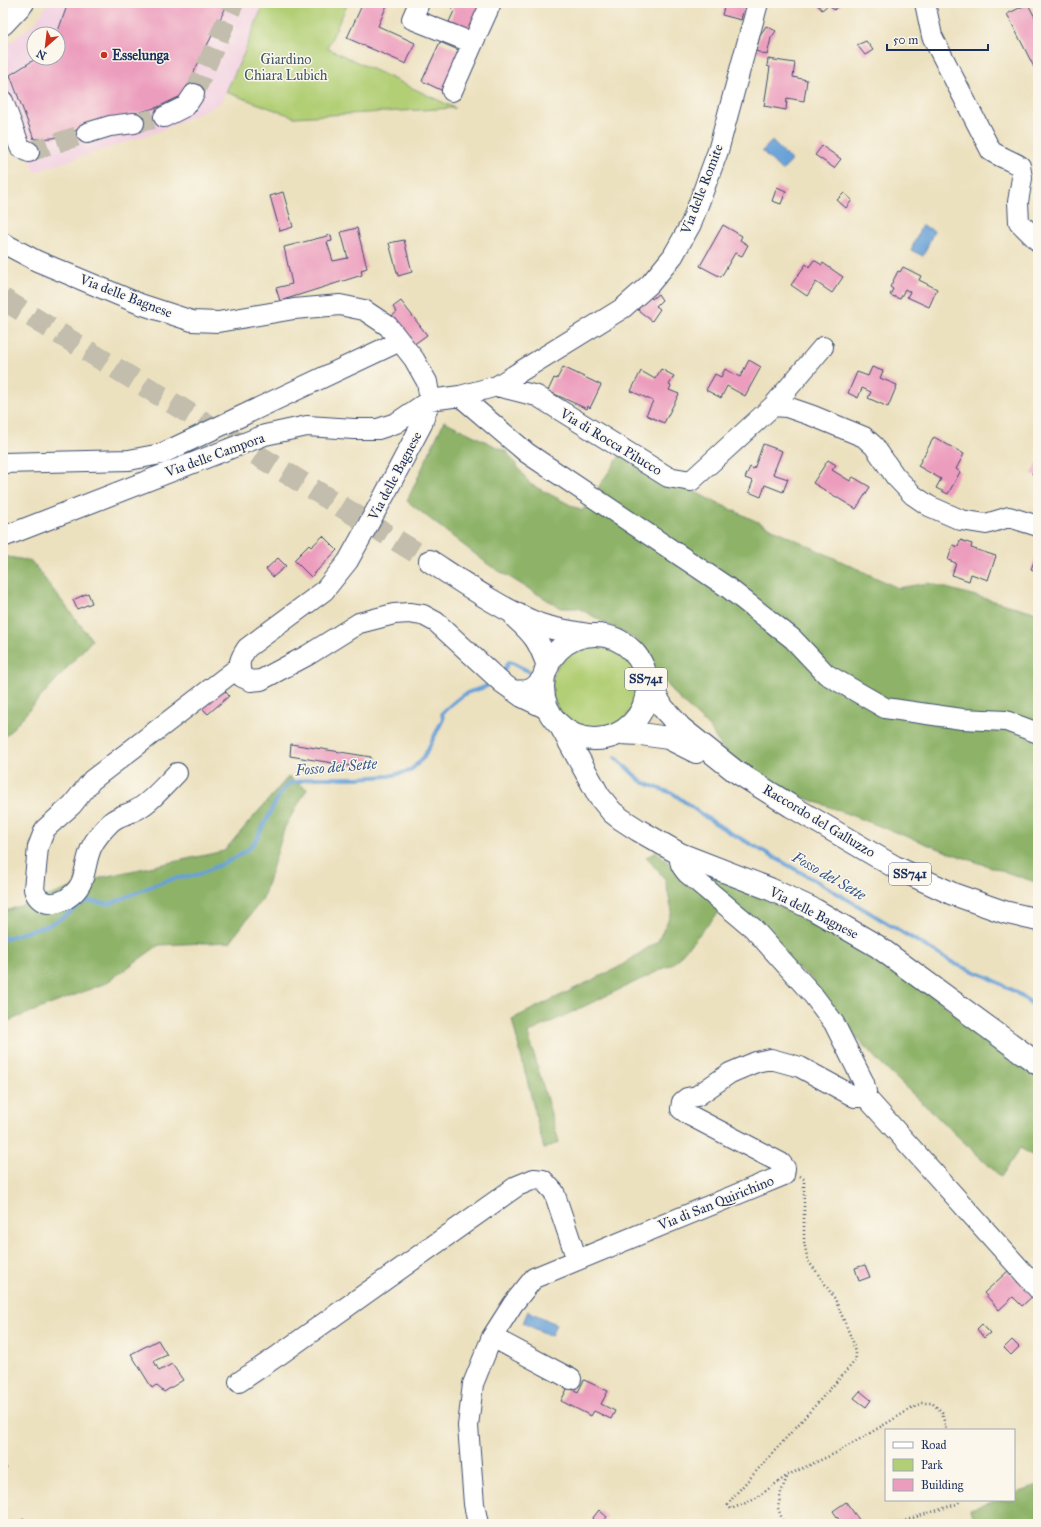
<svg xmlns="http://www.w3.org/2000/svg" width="1041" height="1527" font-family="'IM FELL Great Primer',serif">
<rect width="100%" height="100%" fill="#fbf7ec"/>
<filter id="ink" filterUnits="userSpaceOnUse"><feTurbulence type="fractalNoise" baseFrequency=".025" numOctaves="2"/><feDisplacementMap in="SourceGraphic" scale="8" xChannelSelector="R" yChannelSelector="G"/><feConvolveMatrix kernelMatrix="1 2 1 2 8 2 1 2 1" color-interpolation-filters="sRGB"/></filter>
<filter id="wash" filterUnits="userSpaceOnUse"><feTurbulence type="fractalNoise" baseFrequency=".012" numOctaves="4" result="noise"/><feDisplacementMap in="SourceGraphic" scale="16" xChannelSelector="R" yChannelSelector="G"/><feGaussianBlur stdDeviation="0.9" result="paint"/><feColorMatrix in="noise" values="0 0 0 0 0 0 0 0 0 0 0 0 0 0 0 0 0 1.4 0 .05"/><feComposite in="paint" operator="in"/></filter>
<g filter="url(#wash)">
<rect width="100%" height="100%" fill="#ece1bf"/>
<!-- built -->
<path fill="#f2cfe1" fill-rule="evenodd" d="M48,3H264L230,85L219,104L160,131L35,172L3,90V48L35,23ZM34,34H58V58H34Z"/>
<!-- green -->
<path fill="#b2cf76" stroke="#667f6a" d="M264,3H348L327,48L455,108L294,117L226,92L244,53Z
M552 687a43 43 0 1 1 86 0a43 43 0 1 1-86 0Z"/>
<!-- forest -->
<path fill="#8db267" stroke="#547062" d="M444,421L507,452L530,484L582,511L621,454L707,498L898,588L928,583L1038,613V883L950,853L735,771L710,728L674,694L637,640L578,608H561L489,565L407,501Z
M3,556L31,561L92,640L3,739Z
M288,777L307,789L285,827L263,898L230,942L159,945L106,983L3,1023V912L103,877L224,851Z
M657,852L674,868L705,869L843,937L912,980L1008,1055L1038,1076V1159L1020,1148L1001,1177L882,1065L843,1023L810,977L719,912L673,964L528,1033L559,1142L544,1149L512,1019L619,967L658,941L672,912L665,879L646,857Z
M1038,1486V1524H974L970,1509L998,1500H1014V1494Z"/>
<!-- water -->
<path fill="#67a1d7" stroke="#41689a" d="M772,141L792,161L782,171L762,151Z
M922,225L934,231L923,256L911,250Z
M528,1311L556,1324L551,1336L523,1323Z"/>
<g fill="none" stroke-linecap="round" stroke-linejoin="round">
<!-- stream -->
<path stroke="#67a1d7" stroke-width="4" d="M500,675L509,662C515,663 522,669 529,671
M615,757L642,782L674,794L701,814L729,832L827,887L955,964L988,977L1017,993L1038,1008
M3,939L49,925L67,915L79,905L87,901L110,904L154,885L172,879L197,875L231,860L247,850L255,842L280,794L288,784L313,778H357L389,776L410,771L424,757L443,719L442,713C450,706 457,698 467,693C475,689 486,689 493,682"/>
</g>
<g id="blocks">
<!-- building -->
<path fill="#ec9dbd" d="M68,3H228L192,76L185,94L158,107L133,114L101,120L68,134L53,138L34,139L10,75L37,58H58V34H57Z
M363,3H388L378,26L415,43L406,64L347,38Z
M459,3H485L472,33L449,22L454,11L452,9L455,4L458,5Z
M725,3H745L741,20L722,15Z
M816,3H842L834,10L829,4L822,10Z
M1028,4L1038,23V75L1007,14Z
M766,26L776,31L771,38L767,55L756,51L760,36Z
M866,41L873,50L865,55L857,45Z
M440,42L463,52L445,92L422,81Z
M768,59L795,63L793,77L807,80L804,101L787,98L786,110L764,106L770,67L767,66Z
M822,146L841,159L834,168L815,155Z
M777,187L786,191L781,204L772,201Z
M283,192L293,227L280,231L270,196Z
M844,193L852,200L846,208L837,200Z
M723,225L742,236L740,240L748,245L742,256L735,253L721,277L700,266Z
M357,228L367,268L361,270L362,275L280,301L276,288L292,284L284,247L331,235L332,241L327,242L333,261L348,258L341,232Z
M404,240L412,272L398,276L389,243Z
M814,260L822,265L823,263L843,277L832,293L816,282L807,296L791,285L806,264L809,267Z
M903,267L921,276L919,280L937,289L929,307L907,297L910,292L905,289L900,299L890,295L893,289L890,287L898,271L900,272Z
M648,294L652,299L658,294L662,300L656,306L660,309L652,321L638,310Z
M401,301L427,335L413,345L392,316L397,312L393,307Z
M749,360L761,367L745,396L727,386L721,398L706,390L715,374L721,377L725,369L740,377Z
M563,367L601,385L590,408L588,406L587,409L548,391L554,378L557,379Z
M872,367L883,371L880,378L897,385L888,407L868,398L871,392L862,388L858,398L848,393L857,372L868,376Z
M661,369L674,376L669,385L671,386L669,390L679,394L664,423L646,415L653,401L631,391L641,371L655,379Z
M934,437L964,454L956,469L960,472L948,494L936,488L941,479L918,466Z
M763,444L782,451L773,474L788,479L783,492L765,485L761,497L749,492L753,481L745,478L750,467L754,469Z
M828,460L836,465L832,470L850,481L853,477L870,487L856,509L813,483Z
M1038,462V477L1032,474Z
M323,536L337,550L311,577L294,560L309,545L311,547Z
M960,540L972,544L971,548L996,556L988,580L971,574L969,581L952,575L956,563L948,560L953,545L958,547Z
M1038,552V572L1031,569Z
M278,558L286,566L273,577L266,569Z
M88,593L92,603L77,609L73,600Z
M222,687L229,696L208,714L200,706Z
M291,744L371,757L369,769L290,756Z
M865,1265L870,1277L859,1281L855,1268Z
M1008,1271L1015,1279L1020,1275L1036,1293L1022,1306L1013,1297L999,1310L984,1293Z
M982,1324L990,1333L984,1338L977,1329Z
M158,1340L167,1355L154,1361L159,1371L172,1364L183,1380L164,1392L156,1385L152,1388L131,1354Z
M1012,1340L1019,1347L1011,1355L1004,1348Z
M584,1380L608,1391L601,1404L615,1411L611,1419L594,1411L591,1416L561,1401L568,1387L578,1392Z
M860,1391L871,1400L866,1407L854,1398Z
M3,1464L7,1468L3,1472Z
M846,1502L860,1521L855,1524H842L833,1511Z
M599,1510L607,1517L601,1524H598L592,1519Z
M24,1519L26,1524H15V1523Z"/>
</g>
</g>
<g filter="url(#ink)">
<use href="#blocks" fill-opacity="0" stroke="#3a4a6d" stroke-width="1"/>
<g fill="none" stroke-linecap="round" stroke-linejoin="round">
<!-- minor-tunnel -->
<path stroke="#c2bdac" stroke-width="20" stroke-dasharray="20 10" stroke-linecap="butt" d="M194,94L234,3
M134,123L164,117
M29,152L87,133"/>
<!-- major-tunnel -->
<path stroke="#c2bdac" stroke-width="22" stroke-dasharray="22 11" stroke-linecap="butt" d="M3,299L430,561"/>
<defs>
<path id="minor" d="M419,3L412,19L473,43L452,91
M925,3L932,36L991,151C1000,157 1010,160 1020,166L1022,178L1018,202L1019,222L1038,241
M473,43L491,3
M3,101L20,147L29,152
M164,117L186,106L194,94
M87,133L110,126L134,123
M3,243L37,261L140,304L192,321L218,322L294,309L340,305L364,310L388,326L414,359L427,382L430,400L422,424L384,496L348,561L324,591L247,648C239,660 238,663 242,677L251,681L261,680L308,655L359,623L394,614L409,613L423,615L436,622L501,682L522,697L549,710
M497,386L537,396L668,477L691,481L773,406L787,407L813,416L864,437L874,446L895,476L913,495L929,506L961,520L986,524L1009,517L1038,526
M460,396L527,453L727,587L793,639L826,674L885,708L962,719L1006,721L1038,733
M773,406L823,347
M3,463L129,460L161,454L400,341
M3,537L265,435L307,426L354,429H378L396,423L430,400L460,396L497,386L623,308L650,284L673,256L691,224L718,151L758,3
M512,690C529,692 533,690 544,676
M177,773C165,785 150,803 136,810C127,815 119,815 111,822C105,828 96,838 92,846C82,867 89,885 66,899C60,902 54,904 48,903C40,901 36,897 34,889L38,847L45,829L72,805L92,780L239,667
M864,1095L1038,1289
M492,1337L571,1379
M239,1382L279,1355L517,1186L534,1179L543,1180L554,1192L577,1260
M478,1524L474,1504L468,1426L473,1384L492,1337L513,1304L534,1278L784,1175L785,1168L781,1163L689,1115L681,1109L682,1102L687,1098L697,1096L730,1073L756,1062L771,1059L800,1067L855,1097H862L866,1092L864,1083L834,1023L813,995L753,928L687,873C681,866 679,863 680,854"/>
<path id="major" d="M3,24L23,3
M430,561C465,584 499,608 538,624C555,630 572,632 589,635
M516,618C535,635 539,641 548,666
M543 687a52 52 0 1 1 104 0a52 52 0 1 1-104 0Z
M647,681L663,708L681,728L735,771L791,806L895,867L953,894L1004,912L1038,920
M560,725L599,796L612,812L621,819L638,830L680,854L770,889L815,910L877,946L1038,1064
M619,733L641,734L668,738L696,752"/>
</defs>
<!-- minor casing -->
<use href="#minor" stroke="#3a4a6d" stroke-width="22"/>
<!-- major casing -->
<use href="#major" stroke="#3a4a6d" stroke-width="24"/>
<!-- path -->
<path stroke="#3a4a6d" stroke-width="2.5" stroke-dasharray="1 3" stroke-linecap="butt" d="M800,1176L804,1179V1242L808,1261L816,1271L835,1299L853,1342L856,1360L734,1496L728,1505L731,1509L753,1500L788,1475L836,1453L921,1403H932L942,1412L946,1430
M784,1524L778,1508L781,1492L788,1475
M894,1524L957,1504L961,1500"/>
<!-- minor -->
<use href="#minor" stroke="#fff" stroke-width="20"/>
<!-- major -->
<use href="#major" stroke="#fff" stroke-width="22"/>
</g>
</g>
<!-- markers -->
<circle fill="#c8321e" stroke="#fbf7ec" stroke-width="1.5" cx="104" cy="55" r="4"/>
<g text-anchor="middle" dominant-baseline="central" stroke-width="3" stroke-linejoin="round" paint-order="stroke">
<!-- shield labels -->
<g fill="#fbf7ec" stroke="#5e6b89" stroke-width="1">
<rect x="625" y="668" width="42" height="22" rx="3"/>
<rect x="889" y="863" width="42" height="22" rx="3"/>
</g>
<g font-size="13" font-weight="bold" fill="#1b2f5e">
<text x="646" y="679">SS741</text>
<text x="910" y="874">SS741</text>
</g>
<!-- poi labels -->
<g font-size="14" font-weight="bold" fill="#1b2f5e" stroke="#fbf7ec" text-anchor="start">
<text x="112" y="55">Esselunga</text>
</g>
<!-- park labels -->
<g font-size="14" fill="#415764" stroke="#fbf7ec">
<text x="286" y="59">Giardino<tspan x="286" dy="16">Chiara Lubich</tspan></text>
</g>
<!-- street labels -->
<g font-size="14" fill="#1b2f5e" stroke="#fbf7ec">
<text transform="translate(702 189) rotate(-69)">Via delle Romite</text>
<text transform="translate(126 296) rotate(21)">Via delle Bagnese</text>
<text transform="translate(611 442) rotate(31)">Via di Rocca Pilucco</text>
<text transform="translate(215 455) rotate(-20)">Via delle Campora</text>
<text transform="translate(395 476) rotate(-62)">Via delle Bagnese</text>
<text transform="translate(819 821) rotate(31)">Raccordo del Galluzzo</text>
<text transform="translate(814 913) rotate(27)">Via delle Bagnese</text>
<text transform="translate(716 1203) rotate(-22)">Via di San Quirichino</text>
</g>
<!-- water labels -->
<g font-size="15" font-style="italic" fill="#365788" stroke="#fbf7ec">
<text transform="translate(336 767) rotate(-5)">Fosso del Sette</text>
<text transform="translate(829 876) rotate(30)">Fosso del Sette</text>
</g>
</g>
<!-- margin -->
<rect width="1041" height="1527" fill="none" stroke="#fbf7ec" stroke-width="16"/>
<!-- legend -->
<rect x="885" y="1429" width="130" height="72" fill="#fbf7ec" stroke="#a1a7b3"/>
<rect x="893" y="1442" width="20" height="6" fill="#ffffff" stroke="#a1a7b3"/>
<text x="921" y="1449" font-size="12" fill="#1b2f5e">Road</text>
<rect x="893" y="1459" width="20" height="12" fill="#b2cf76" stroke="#a1a7b3"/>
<text x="921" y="1469" font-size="12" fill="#1b2f5e">Park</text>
<rect x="893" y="1479" width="20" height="12" fill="#ec9dbd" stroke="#a1a7b3"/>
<text x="921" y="1489" font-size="12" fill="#1b2f5e">Building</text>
<!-- north arrow -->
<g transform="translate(46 46) rotate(208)"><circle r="19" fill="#fbf7ec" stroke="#a1a7b3"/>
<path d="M0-3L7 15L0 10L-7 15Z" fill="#c8321e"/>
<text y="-6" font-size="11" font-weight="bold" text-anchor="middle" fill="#1b2f5e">N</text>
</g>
<!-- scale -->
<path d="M887 44v6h101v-6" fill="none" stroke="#1b2f5e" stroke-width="2"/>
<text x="893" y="44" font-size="12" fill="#1b2f5e" stroke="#fbf7ec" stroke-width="3" paint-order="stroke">50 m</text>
</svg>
